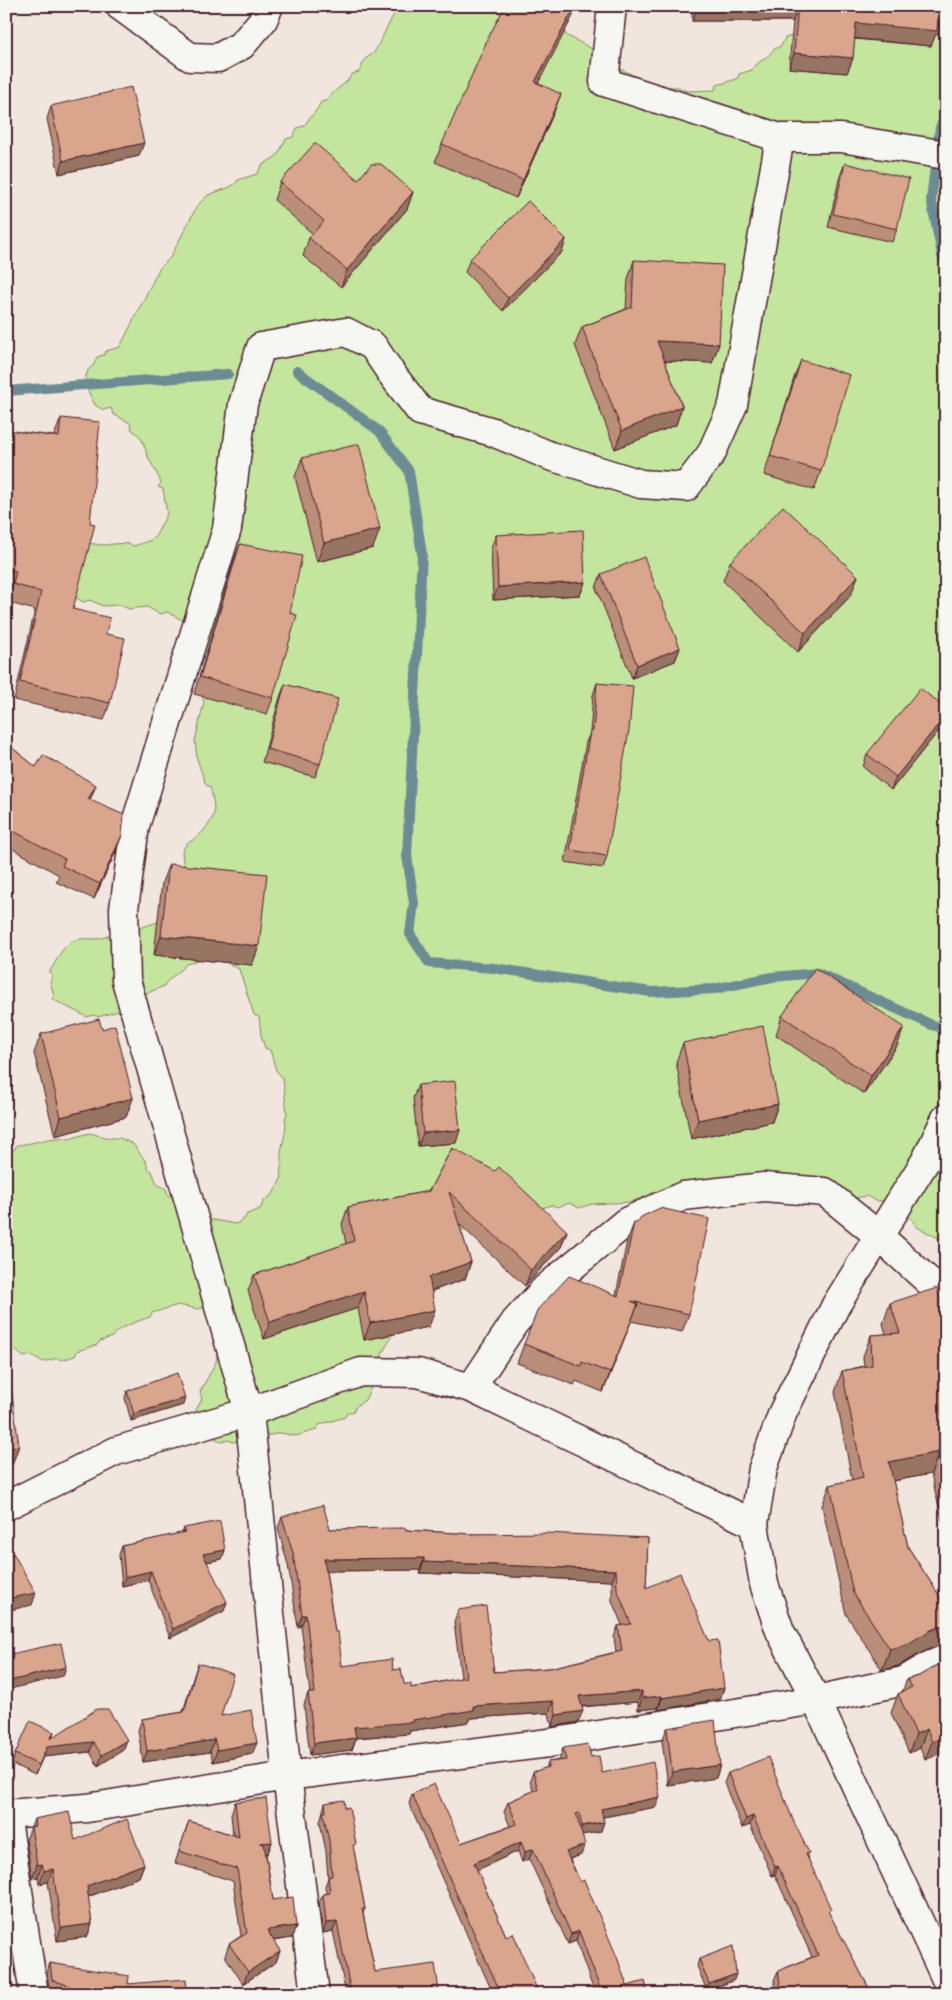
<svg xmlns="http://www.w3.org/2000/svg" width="952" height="2000" font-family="Itim,sans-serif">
<rect width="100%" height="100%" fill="#f0e6de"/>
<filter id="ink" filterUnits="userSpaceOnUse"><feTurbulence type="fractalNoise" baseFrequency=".02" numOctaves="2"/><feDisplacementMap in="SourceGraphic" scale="10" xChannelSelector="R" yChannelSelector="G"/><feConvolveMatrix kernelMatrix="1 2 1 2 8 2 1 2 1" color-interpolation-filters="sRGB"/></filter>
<g filter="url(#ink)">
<!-- green -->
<path fill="#c4e59e" stroke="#878264" d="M403,6H531L559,26L566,35L592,49L594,55L656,87L662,84L667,87H678L687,91L715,90L717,85L737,79L739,74L752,70C757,61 769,58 774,49L781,46L785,38L792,36L946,6V1242L917,1227L911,1218L902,1214L887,1201H876L867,1196L843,1200L783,1197L770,1201L766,1199L753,1203L744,1199H638L631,1202L592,1204L579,1208L570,1203L557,1207L552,1205L539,1209L480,1217L462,1230L398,1324L382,1354L380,1369L365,1400L356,1406L354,1411L347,1413L345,1417L319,1425L316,1430L296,1436L281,1433L233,1442L228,1440L222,1442L213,1437L206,1440L202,1437L193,1416L202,1399L200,1392L216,1362L218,1347L205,1307L198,1309L178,1305L152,1313L150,1317C139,1321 117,1327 112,1337L100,1341L97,1345L77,1351L75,1356L61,1360L57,1358L44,1362L31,1355L24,1357C17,1353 14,1346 6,1342V1196C18,1182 8,1171 6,1156L14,1150L17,1145C30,1145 58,1134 69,1139L89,1133L109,1138H120L133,1144L146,1162L148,1169L152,1171L157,1184L166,1189L168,1195L185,1204L201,1218L236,1224L245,1218L247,1214L260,1209L264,1201L273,1194L282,1177L280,1170L282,1166C277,1151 289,1132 285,1118L287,1114L283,1079L276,1070L270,1050L265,1048L261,1035L259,1017L254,1015L239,969L221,960L215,962L206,957L186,964C181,973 169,976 164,986L136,998L125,1009L98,1017L94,1015L87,1017L52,999L54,995L50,982L52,977L50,971C56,962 62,947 71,942C86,934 97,945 114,932L118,935L164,920L184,870L182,852L187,843C197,840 214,822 214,811C214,805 212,793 210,787L206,785L197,759L195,741L204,702L202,695L206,664L198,639L188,623L167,612L160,614L147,607L129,609L120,605L103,606L90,600L83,602L75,597L86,543C91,543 97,545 102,545C112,545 124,541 134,546L154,539L167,514L163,489L158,487L161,483C158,474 154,469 150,461C144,450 145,437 132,430L130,423L113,414L111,408L103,410L95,405L84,383L88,370L93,366L97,357L104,355L106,351L120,347L159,269L170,258L197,206L208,195L228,188L235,184L238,180L257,174L262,165L277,156L286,139L293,137L297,128L304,126C309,117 317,112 321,102L328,100C334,88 346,86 352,74L359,72L365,59L374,53L394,14Z"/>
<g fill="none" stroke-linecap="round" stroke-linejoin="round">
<!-- stream -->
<path stroke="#6c8b93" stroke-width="10" d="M946,117L940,127L931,199L942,255L946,264
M297,371L379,431L409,471L422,554L407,856L414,903L410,934L429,963L494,968L651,992L714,989L772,977L818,973L932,1025L946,1029
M6,391L228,374"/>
<defs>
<path id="minor" d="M120,6L190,57L218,58L242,45L263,20L269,6
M612,6L604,82L780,138H841L946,155
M471,1388L515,1322L546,1288L626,1222L683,1196L764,1187L825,1192L879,1236L946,1297
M6,1506L116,1451L249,1412L287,1776L315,1994
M754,1524L471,1388L418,1373L361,1372L249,1412L126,980L124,909L135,826L227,529L243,404L261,347L346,332L373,346L391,373L420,411L493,432L550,456L641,484L686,487L711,454L733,405L780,138
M6,1814L87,1808L287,1776L549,1743L816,1700L904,1681L929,1666L946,1659
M6,1814L34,1994"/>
<path id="tertiary" d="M946,1118L926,1160L836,1305L783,1412L763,1468L754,1524L764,1584L780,1631L816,1700L946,1979"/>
</defs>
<!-- minor casing -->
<use href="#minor" stroke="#4a1f2b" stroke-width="31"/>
<!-- tertiary casing -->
<use href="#tertiary" stroke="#4a1f2b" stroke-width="31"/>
<!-- minor -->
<use href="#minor" stroke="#f6f6f2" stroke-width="28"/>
<!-- tertiary -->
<use href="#tertiary" stroke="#f6f6f2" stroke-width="28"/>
</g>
<!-- wall -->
<path fill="#bb8e79" stroke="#4a1f2b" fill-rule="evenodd" d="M692,6H946L931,46L854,39L853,58L847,73L789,68L793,21H692Z
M538,83L554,112L516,198L435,162L442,144Z
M51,106L139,156L59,174L47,119Z
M845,163L897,229L892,242L828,227L840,176Z
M280,182L413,192L407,209L341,287L303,256L309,238L313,234L274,200Z
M566,239L562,252L503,311L465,272L470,259Z
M634,260L719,344L712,363L664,361L682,406L676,425L615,449L575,345L582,327L626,309L628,279Z
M801,360L821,471L814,490L764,475L794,378Z
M61,418L73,609L106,634L110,703L104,720L14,700L35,610L6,602L10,589L6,587V430L54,436Z
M302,458L373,548L317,562L295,477Z
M496,535L585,582L580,595L493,600L491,548Z
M240,544L273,698L267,714L194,694L234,560Z
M730,562L851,595L798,652L723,581Z
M601,574L680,648L675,661L632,678L596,588Z
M597,683L607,856L603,868L565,862L586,742L590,733L593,695Z
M285,684L320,764L315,777L262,762L280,697Z
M946,709V719L944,724L891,790L863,767L867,754Z
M6,743L36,767L91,800L116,851L94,899L56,882L59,875L6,845Z
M169,864L259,946L252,965L154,955L162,882Z
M782,1016L904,1027L897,1046L864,1094L776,1035Z
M102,1029L133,1098L126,1117L55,1136L34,1053L41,1034Z
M683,1043L778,1104L772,1122L691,1139L676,1062Z
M418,1085L456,1143L418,1146L413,1098Z
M452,1148L567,1231L561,1247L525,1286L459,1224L471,1262L465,1279L432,1291L429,1327L364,1340L358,1308L264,1339L248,1291L254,1275L346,1244L342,1224L348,1207L429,1191Z
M634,1223L689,1314L682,1332L631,1321L603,1392L576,1381L574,1385L517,1363L524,1344L616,1295L627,1241Z
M890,1303L946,1319V1536L931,1474L893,1481L908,1547L946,1606V1644L940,1645L923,1652L898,1666L882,1670L846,1614L822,1506L830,1485L852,1480L835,1392L842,1371L864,1366L863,1356L871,1335L886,1334L883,1324Z
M127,1391L183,1405L131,1421L125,1398Z
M282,1517L330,1529L406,1530L471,1534L648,1538L646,1588L724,1688L720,1699L658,1710V1708L638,1710V1702L582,1707L578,1722L552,1727L549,1713L471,1718L469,1722L410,1731L409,1734L356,1738L352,1750L310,1755L304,1705L308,1693H310L301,1626L298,1627L288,1565L278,1528ZM420,1570L419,1573L612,1581V1601L622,1625L618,1626L614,1637L616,1652L550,1668L494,1672L458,1610L454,1622L461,1678L411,1688L404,1684L393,1670L342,1666L335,1632L326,1571Z
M184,1528L225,1550L222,1559L207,1562L224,1611L170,1638L148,1580L122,1586L119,1555L122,1546L182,1533Z
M946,1660V1762L943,1752L925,1760L920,1748L909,1753L891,1713L898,1694L902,1692L907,1679L919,1676Z
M198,1663L221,1716L252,1754L213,1762L210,1750V1752L143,1762L138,1730L142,1719L183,1712L194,1675Z
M667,1728L720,1765L716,1778L668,1785L662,1741Z
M51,1738L127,1740L123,1750L98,1766L90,1752L43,1757L35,1775L12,1764L15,1754Z
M563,1748L591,1757L602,1773L656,1807L603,1817L601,1831L582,1835L581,1855L570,1859L627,1986L648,1994H595L576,1941L568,1944L529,1859L522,1862L518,1851L477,1870L506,1936L539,1994L491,1989L409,1804L412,1794L461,1843L510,1826L504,1812L508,1802L533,1791L530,1781L533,1772L546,1768L548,1762L560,1760V1757Z
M728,1773L807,1856L829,1914L872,1994H777L774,1980L778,1971L812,1957L775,1875L772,1876L750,1825L742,1828L724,1783Z
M235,1802L272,1842L268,1853L266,1854L273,1900L296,1926L292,1938L273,1941L280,1951L276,1962L243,1984L225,1956L229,1944L241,1936L233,1881L175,1863L189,1821L233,1835L231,1814Z
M325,1803L354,1851L365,1909L363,1913L375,1972L439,1991L438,1994H346L333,1931L323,1933L319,1903L323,1894L326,1893L325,1886L328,1878L326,1851L320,1822Z
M34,1819L75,1840L144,1864L139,1877L88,1897L92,1924L87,1937L57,1941L48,1882L39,1884L38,1877L32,1878L26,1840Z
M699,1959L734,1980L707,1991L697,1966Z
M50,1963L128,1984L187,1994H63L49,1989L47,1972Z"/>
<!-- shaded-wall -->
<path fill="#987463" stroke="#4a1f2b" d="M575,6H578L529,101L535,82Z
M698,6H798L793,21H692Z
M938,19L946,20V35L936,34L931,46L850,38L856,23Z
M794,53L853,58L847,73L789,68Z
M561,94L554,112L516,198L523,180Z
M144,143L139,156L59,174L63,161Z
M413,192L407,209L341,287L347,270Z
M566,239L562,252L503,311L508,298Z
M657,341L719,344L712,363L650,360Z
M682,406L676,425L615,449L622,431Z
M380,529L373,548L317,562L324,543Z
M858,576L851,595L798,652L805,633Z
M585,582L580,595L493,600L498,587Z
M680,648L675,661L632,678L637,665Z
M946,715V719L944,724L891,790L896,777Z
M96,785L90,801L88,799Z
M122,835L116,851L94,899L100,884Z
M161,936L259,946L252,965L154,955Z
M904,1027L897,1046L864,1094L871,1076Z
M133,1098L126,1117L55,1136L61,1117Z
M778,1104L772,1122L691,1139L698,1120Z
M460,1130L456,1143L418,1146L423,1133Z
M567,1231L561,1247L525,1286L531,1270Z
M471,1262L465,1279L423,1294L429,1277Z
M364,1291L358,1308L264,1339L270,1322Z
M638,1304L631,1322L603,1392L610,1373Z
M435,1310L429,1327L364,1340L370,1323Z
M185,1398L183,1405L131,1421L134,1414Z
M19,1446L12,1465L6,1466V1448Z
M939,1452L931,1474L881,1483L889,1462Z
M225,1550L222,1559L200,1563L203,1554Z
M424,1558L420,1570L320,1571L324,1559Z
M424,1562L616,1570L612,1581L419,1573Z
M151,1571L148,1580L122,1586L125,1577Z
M36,1593L32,1605L6,1611V1599Z
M227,1602L224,1611L170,1638L173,1629Z
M302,1615H306L301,1626L298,1627Z
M946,1624V1644L940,1645L923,1652L898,1666L882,1670L890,1649Z
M66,1667L63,1676L6,1690V1682Z
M724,1688L720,1699L658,1710L662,1698Z
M642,1691L638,1702L575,1707L579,1696Z
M662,1696L658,1708L638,1710L642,1698Z
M553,1701L549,1713L471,1718L469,1722L410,1731L409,1734L350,1738L354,1727L413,1720L473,1706Z
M583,1711L578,1722L552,1727L556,1715Z
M927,1729L920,1748L909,1753L916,1734Z
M54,1732L50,1742H93L90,1752L43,1757L35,1775L39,1765Z
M946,1735V1744L943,1752L925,1760L932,1742Z
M356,1738L352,1750L310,1755L314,1743Z
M127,1740L123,1750L98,1766L102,1755Z
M214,1740L210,1752L143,1762L147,1751Z
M257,1743L252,1754L213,1762L217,1750Z
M720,1765L716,1778L668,1785L672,1772Z
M660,1797L656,1807L598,1818L601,1809Z
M753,1816L750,1825L742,1828L746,1819Z
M604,1822L601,1831L578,1836L582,1826Z
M272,1842L268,1853L256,1855L260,1843Z
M521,1842L518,1851L471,1873L474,1863Z
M585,1845L581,1855L563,1861L566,1852Z
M533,1849L529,1859L522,1862L525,1852Z
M42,1864L38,1877L32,1878L37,1865Z
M144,1864L139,1877L82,1899L87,1886Z
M778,1866L775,1875L772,1876L775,1867Z
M53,1869L48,1882L39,1884L44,1871Z
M337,1922L333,1931L323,1933L326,1923Z
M92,1924L87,1937L57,1941L61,1928Z
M296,1926L292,1938L262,1942L267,1930Z
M579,1931L576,1941L568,1944L571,1934Z
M280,1951L276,1962L243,1984L248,1972Z
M736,1974L734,1980L707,1991L709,1984Z
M837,1990L836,1994H827Z
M439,1991L438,1994H413Z"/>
<!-- building -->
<path fill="#d9a58d" stroke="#4a1f2b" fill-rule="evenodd" d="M505,6H575L535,82L561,94L523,180L442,144L488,38Z
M798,6H946V20L938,19L937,31L856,23L853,58L794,53Z
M131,87L144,143L63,161L51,106Z
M315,143L358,180L371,164H381L413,192L347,270L309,238L324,221L280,182Z
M845,163L909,179L897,229L833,214Z
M528,201L566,239L508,298L470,259Z
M634,260L723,265L719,344L657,341L682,406L622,431L582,327L632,307Z
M801,360L850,375L821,471L770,456Z
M61,418L100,422L90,523L95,524L73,609L110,618L106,634L125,638L110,703L20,682L41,592L13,584L16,571L6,568V430L59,437Z
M359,444L380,529L324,543L302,458Z
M783,506L858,576L805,633L730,562Z
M583,530L585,582L498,587L496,535Z
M240,544L302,556L290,613L297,615L273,698L200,677Z
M644,557L680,648L637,665L601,574Z
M597,683L633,686L629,730L607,856L570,850L590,731H593Z
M285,684L338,699L320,764L267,749Z
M920,688L946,709V715L896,777L867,754Z
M6,743L36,767L43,755L96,785L88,799L124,815L122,835L100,884L62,866L65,859L6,827Z
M169,864L267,874L259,946L161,936Z
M815,968L904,1027L871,1076L782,1016Z
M99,1019L102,1029L115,1025L133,1098L61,1117L41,1034Z
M763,1026L778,1104L698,1120L683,1043Z
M455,1081L460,1130L423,1133L418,1085Z
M452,1148L495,1171L499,1167L567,1231L531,1270L449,1192L471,1262L429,1277L435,1310L370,1323L364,1291L270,1322L254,1275L354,1241L348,1207L429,1191Z
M660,1208L709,1219L689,1314L631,1301L638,1304L610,1373L582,1362L581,1366L524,1344L538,1309L569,1276L618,1296L634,1223H637L641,1217Z
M937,1288L946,1319V1483L939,1452L889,1462L908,1547L946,1606V1624L931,1630L906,1645L890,1649L853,1593L830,1485L863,1477L842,1371L872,1365L871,1335L900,1333L890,1303Z
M6,1350L19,1446L6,1448Z
M177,1373L185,1398L134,1414L127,1391Z
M323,1505L330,1529L406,1528V1530L471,1534L546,1533L648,1538L646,1588L680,1573L709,1641L718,1640L724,1688L662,1698V1696L642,1698V1691L579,1696L583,1711L556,1715L553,1701L473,1706L474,1710L413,1720L414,1722L354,1727L356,1738L314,1743L308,1693H315L306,1615H302L293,1553L282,1517ZM424,1558V1562L616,1570L617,1589L631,1624L618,1626L622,1651L550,1668L494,1672L486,1606L458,1610L466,1677L411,1688V1684H404L401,1669L393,1670L392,1659L342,1666L338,1632H335L324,1559Z
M220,1521L225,1550L203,1554L227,1602L173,1629L151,1571L125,1577L122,1546L185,1532L184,1528Z
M13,1553L36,1593L6,1599V1556Z
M61,1643L66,1667L6,1682V1655Z
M946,1660V1735L932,1742L927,1729L916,1734L898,1694L912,1687L907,1679L919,1676Z
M198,1663L233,1674L221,1716L251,1710L257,1743L217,1750L214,1738V1740L147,1751L142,1719L184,1712Z
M97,1709H108L127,1740L102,1755L93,1742L47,1747L39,1765L15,1754L30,1721L54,1732L50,1739Z
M715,1720L720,1765L672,1772L667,1728Z
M588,1744L591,1757L599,1756L602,1773L653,1762L660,1797L601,1809L604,1822L582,1826L579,1813L576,1814L585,1845L566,1852L580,1882L584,1880L617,1957L627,1986L645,1981L648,1994H602L579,1931L571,1934L533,1849L525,1852L521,1842L474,1863L506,1936L513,1933L539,1994H473L498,1987L412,1794L434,1784L461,1843L517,1824L508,1802L538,1789L533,1772L548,1767V1762L566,1760L563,1748Z
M768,1757L793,1820L809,1853L806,1854L831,1909L828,1911L872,1994H839L837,1990L827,1994H782L778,1971L818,1955L778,1866L775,1867L753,1816L746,1819L728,1773Z
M266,1798L272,1842L260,1843L264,1844L273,1900L293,1897L296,1926L267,1930L280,1951L248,1972L229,1944L247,1933L237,1869L179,1851L189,1821L239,1837L235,1802Z
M344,1800L345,1808L349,1807L356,1844L353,1845L365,1909H362L375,1972L435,1964L439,1991L413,1994H351L337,1922L326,1923L323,1894L330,1893L328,1877L332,1876L329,1841L323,1812H326L325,1803Z
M69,1812L75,1840L127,1819L144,1864L87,1886L92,1924L61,1928L53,1869L44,1871L42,1864L37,1865L31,1827L35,1826L34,1819Z
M733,1946L736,1974L709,1984L699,1959Z
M50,1963L129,1976L128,1984L186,1979L187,1994H95L52,1980Z"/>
</g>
<!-- margin -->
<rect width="952" height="2000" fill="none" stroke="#f6f6f2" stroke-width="25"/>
<rect x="12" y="12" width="927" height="1975" fill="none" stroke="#4a1f2b" stroke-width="2" filter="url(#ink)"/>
</svg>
